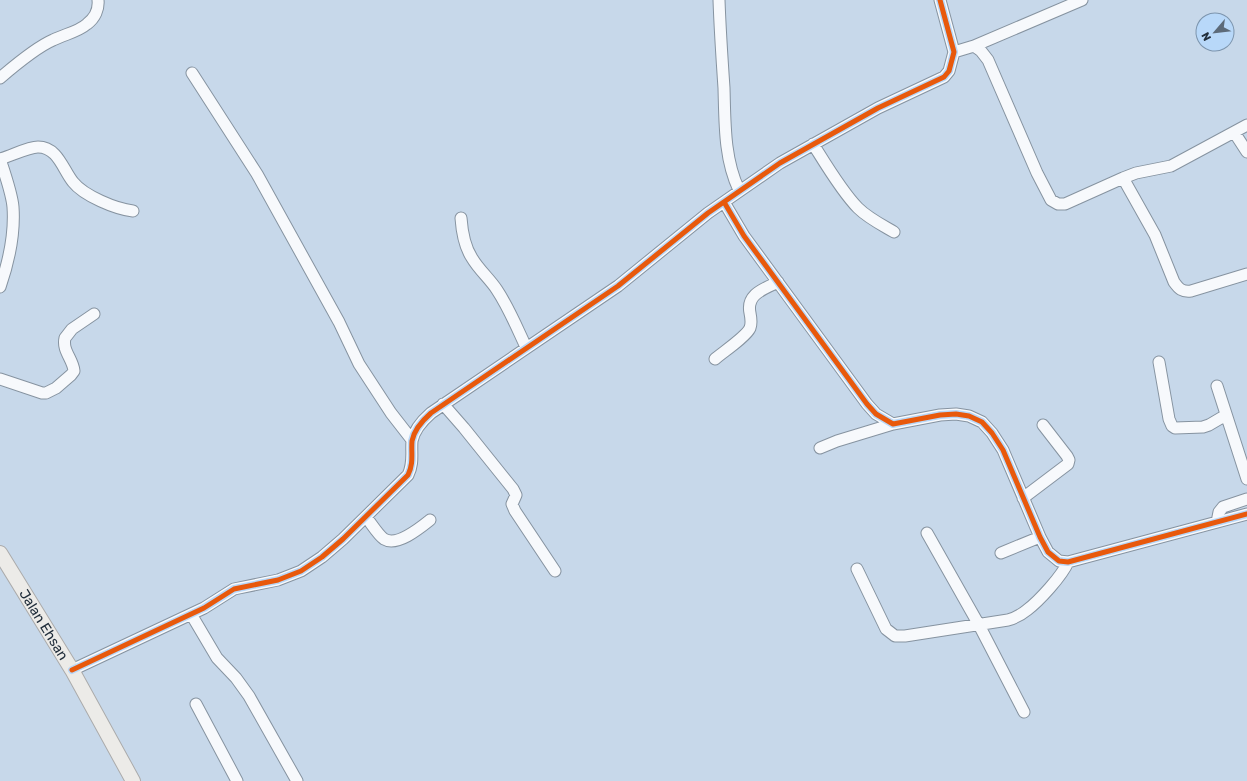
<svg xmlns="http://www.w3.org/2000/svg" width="1247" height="781" font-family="Rubik,sans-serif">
<rect width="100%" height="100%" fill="#c7d8ea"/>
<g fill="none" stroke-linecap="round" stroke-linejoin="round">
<defs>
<path id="minor" d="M719,0C720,29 722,59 724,88C725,122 724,159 739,190
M974,46L1082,0
M954,52L974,46L981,51L988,60L1037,173L1051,200L1058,204H1065L1123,178L1136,173L1171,166L1247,125
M192,73L257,174L339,322L359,364L391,413L412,440
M0,78C14,66 37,47 53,40C65,34 78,32 87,24C95,18 99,9 98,0
M1234,132L1247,152
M813,144C825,163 842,192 858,208C868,218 882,225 894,232
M0,159C11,156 28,147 38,147C58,147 63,170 73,182C84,196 116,209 133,211
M0,159C4,171 12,194 13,207C15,235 9,261 0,287
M1123,178L1155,235L1174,282C1179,289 1182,292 1191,291L1247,274
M724,202L744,236L867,404L876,414L893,424L940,415L956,414L969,416L982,422L992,433L1003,450L1040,537L1048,552L1059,561L1068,562L1247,514
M461,218C462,232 464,246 472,258C479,270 490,279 497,290C509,308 517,328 526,347
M715,359C723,352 746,337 750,328C752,323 751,318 750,313C746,294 764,289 778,282
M1159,362L1169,419L1172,426L1175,428L1203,427L1209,425L1226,415
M0,379L42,393H46L56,388L71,375L74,371C73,359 62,351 65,338L72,329L94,314
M1217,386L1247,479
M443,404L464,428L513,489L516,495L512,504L515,511L555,571
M820,448L837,441L893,424
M1023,498L1068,464L1069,460L1067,456L1043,425
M366,517C371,523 378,535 384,539C397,547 420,528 430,520
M1217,522L1219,512L1223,507L1247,499
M927,533L979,625L1024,712
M1001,553L1040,537
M857,569L886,629L895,636H905L1008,620C1015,618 1021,615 1027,610C1039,601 1062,576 1068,562
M191,614L217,658L236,678L249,696L297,781
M72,670L204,608L234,589L278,580L301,571L322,557L343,539L408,475C414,463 411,453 412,441C414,430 423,420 431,413L618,286L708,213L780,163L878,108L944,77L949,71L954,52L940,0
M196,704L237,781"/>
<g id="major">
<path id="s1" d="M0,553L72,670L133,781"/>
</g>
</defs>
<!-- minor casing -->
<use href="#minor" stroke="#8693a0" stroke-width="13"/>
<!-- major casing -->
<use href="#major" stroke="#ababab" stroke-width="16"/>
<!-- minor -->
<use href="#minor" stroke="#f7f9fc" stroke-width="11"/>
<!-- major -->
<use href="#major" stroke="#ecebe8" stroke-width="14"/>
<defs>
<path id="cycleway" d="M724,202L744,236L867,404L876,414L893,424L940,415L956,414L969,416L982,422L992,433L1003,450L1040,537L1048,552L1059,561L1068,562L1247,514
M72,670L204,608L234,589L278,580L301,571L322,557L343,539L408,475C414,463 411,453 412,441C414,430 423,420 431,413L618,286L708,213L780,163L878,108L944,77L949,71L954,52L940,0"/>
</defs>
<!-- cycleway casing -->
<use href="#cycleway" stroke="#b8d8f9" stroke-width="8"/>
<!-- cycleway -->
<use href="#cycleway" stroke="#e8590c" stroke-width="5"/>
</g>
<g text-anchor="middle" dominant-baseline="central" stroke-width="4" stroke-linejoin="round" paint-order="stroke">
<!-- street labels -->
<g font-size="14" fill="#222f3c" stroke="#b8d8f9">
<text stroke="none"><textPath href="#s1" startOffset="84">Jalan Ehsan</textPath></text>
</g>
</g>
<!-- north arrow -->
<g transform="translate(1215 32) rotate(242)"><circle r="19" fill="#b8d8f9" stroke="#7c94ad"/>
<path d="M0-3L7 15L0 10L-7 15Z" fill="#5c6a79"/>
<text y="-6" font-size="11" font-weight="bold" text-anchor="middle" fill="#222f3c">N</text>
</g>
</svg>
